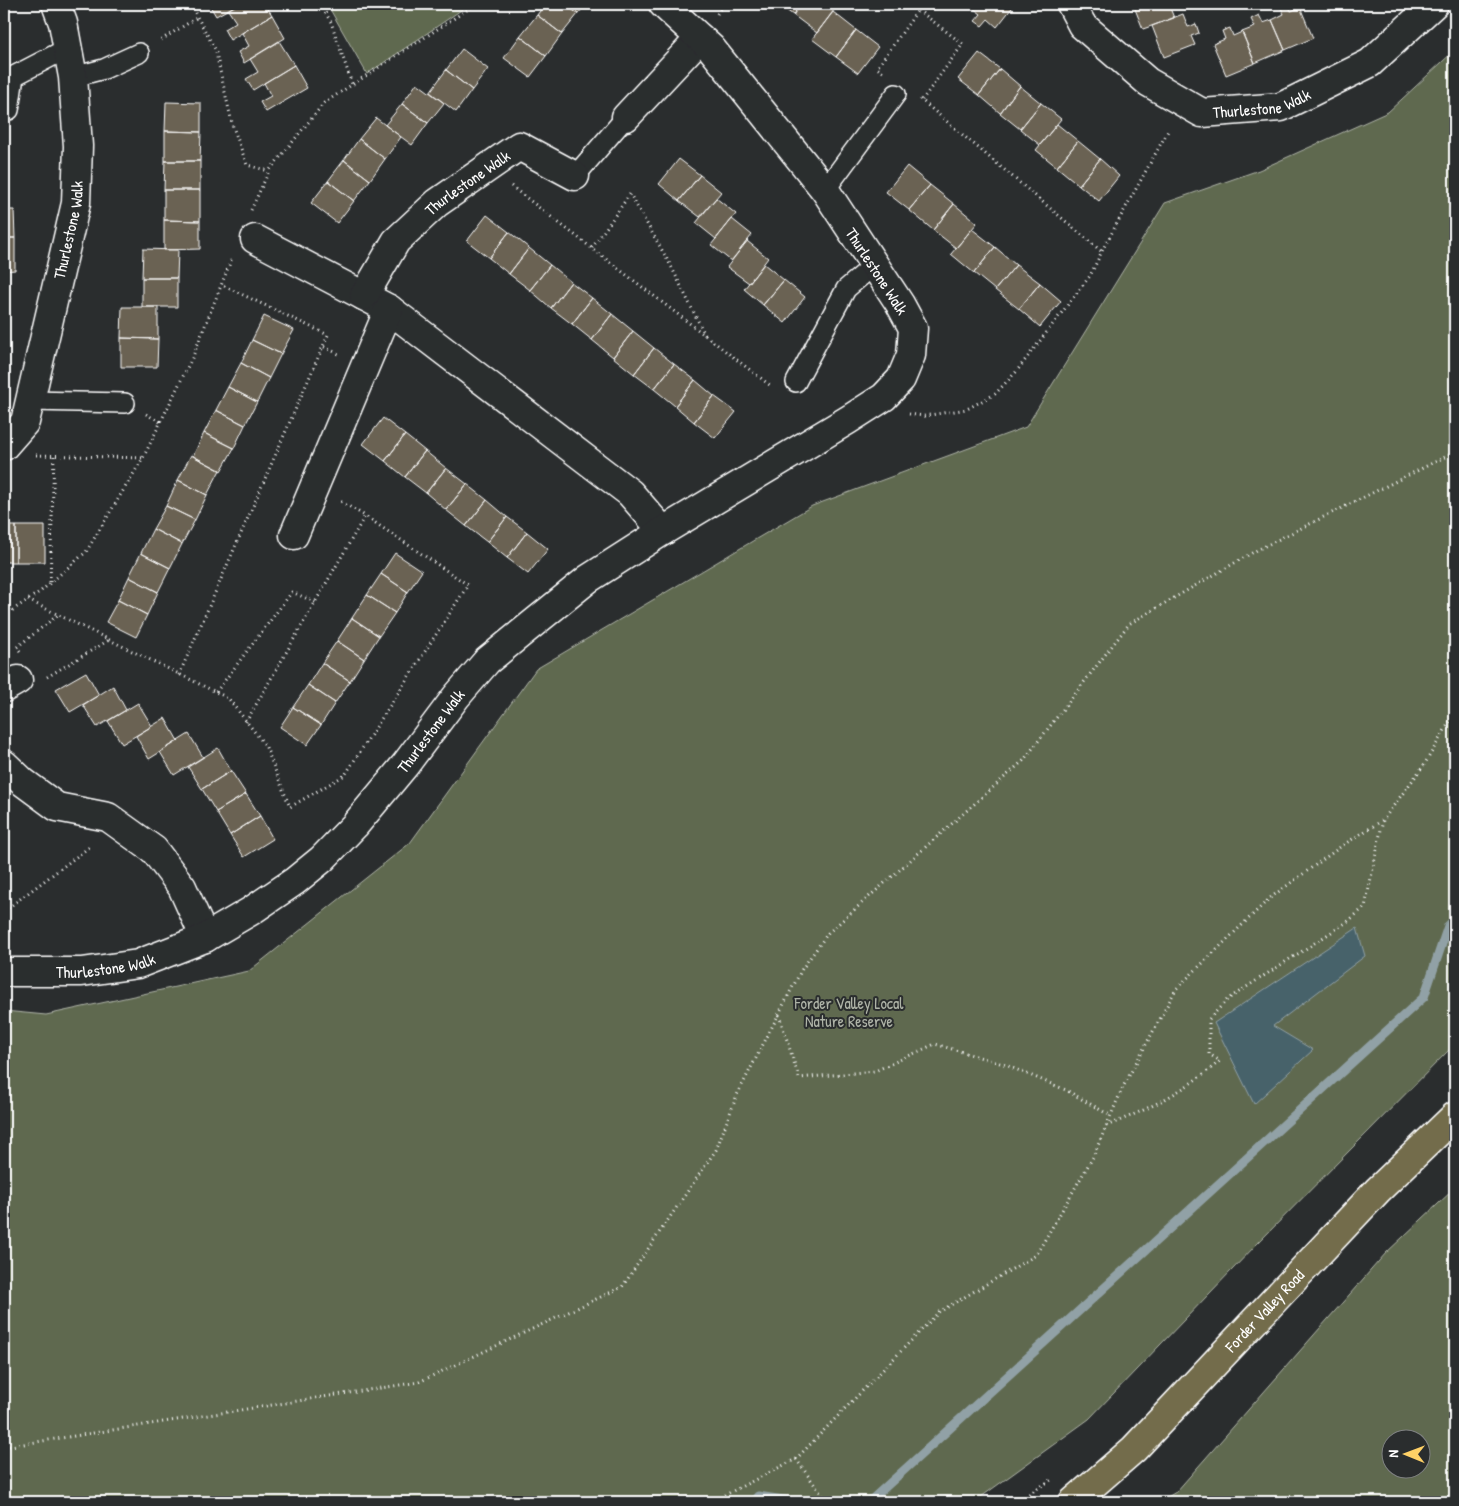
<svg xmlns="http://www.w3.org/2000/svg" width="1459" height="1506" font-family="'Patrick Hand',sans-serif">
<rect width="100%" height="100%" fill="#2a2d2e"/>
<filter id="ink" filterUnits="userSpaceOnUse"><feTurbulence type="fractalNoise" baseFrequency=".02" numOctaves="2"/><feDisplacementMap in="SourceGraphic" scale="10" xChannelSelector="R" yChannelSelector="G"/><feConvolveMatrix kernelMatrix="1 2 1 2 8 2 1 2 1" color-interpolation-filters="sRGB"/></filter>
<g filter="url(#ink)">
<!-- green -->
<path fill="#5f6950" stroke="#afb4a8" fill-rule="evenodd" d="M327,4H470L367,74Z
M1455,50V1044L1256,1245L1089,1419L974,1502H4V1011L46,1015L249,971L410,843L536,669L812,506L1026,427L1165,203L1259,170L1388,112Z
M1455,1188V1502H1159L1176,1492L1386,1253ZM1422,1438V1468H1392V1438Z"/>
<!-- water -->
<path fill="#47626b" stroke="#91a1a6" d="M1357,928L1365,956L1273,1026L1313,1050L1254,1104L1214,1023Z"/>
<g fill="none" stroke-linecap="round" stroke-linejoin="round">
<!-- stream -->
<path stroke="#91a1a6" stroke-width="9" d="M753,1502L758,1496L796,1502
M869,1502L1424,997L1448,926L1455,919"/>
</g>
<!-- building -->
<path fill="#6b6252" stroke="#fff" d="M215,4H238L216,16L210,6Z
M238,4H265L272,15L230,40L224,29L236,22L228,10Z
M545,4H565L578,14L562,34L537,15Z
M565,4H586L578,14Z
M778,4H801L793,15Z
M801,4H834L837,6L817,33L793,15Z
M976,4H1015L997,27L988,19L982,26L975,21L981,14L973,8Z
M1133,4H1178L1179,5L1170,8L1174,18L1143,29Z
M1288,4L1291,11L1300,7L1313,38L1285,50L1272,20L1284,14L1280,6Z
M833,12L856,30L836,57L812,39Z
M1183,14L1188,27L1196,24L1199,33L1191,36L1195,45L1164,57L1152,26Z
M272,15L285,38L244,63L238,52L249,46L242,33Z
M537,15L562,34L546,56L520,36Z
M1259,15L1263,23L1272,20L1285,50L1255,63L1242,32L1255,27L1251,19Z
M1230,28L1233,36L1242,32L1255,63L1226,75L1213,44L1225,39L1222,31Z
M856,30L878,47L858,73L836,57Z
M520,36L546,56L530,77L504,58Z
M279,41L294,65L253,90L246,79L258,72L250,59Z
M462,49L488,69L472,90L446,70Z
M979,53L1000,69L979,95L958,79Z
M294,65L307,88L266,112L260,102L271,96L264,83Z
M1000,69L1020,86L1000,113L979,95Z
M446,70L472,90L456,112L430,92Z
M417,83L444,103L428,123L402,104Z
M1020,86L1041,103L1020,129L1000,113Z
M166,102L201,103V132L165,131Z
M1041,103L1061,119L1040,145L1020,129Z
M402,104L428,123L412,145L385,125Z
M376,118L401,137L385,159L359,139Z
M1057,124L1078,141L1057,167L1036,150Z
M165,131L201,132L200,161H165Z
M359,139L385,159L370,180L344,160Z
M1078,141L1100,159L1079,185L1057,167Z
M679,159L700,175L679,201L659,184Z
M1100,159L1119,176L1099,201L1079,185Z
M344,160L370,180L354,201L328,181Z
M165,161H200V190H164Z
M907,166L930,185L909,210L886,192Z
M700,175L721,192L700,217L679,201Z
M328,181L354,201L337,223L311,203Z
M930,185L954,204L933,230L909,210Z
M164,190H200V221L164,220Z
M716,198L736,214L716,239L696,223Z
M954,204L977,223L956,248L933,230Z
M4,210H14L15,238H4Z
M487,215L509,232L489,258L467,241Z
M732,219L752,235L731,261L711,245Z
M164,220L200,221V249L164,250Z
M972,229L995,247L974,273L951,254Z
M509,232L529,248L509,274L489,258Z
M4,238H15V270L4,271Z
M747,241L768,258L749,283L727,267Z
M995,247L1016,265L995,290L974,273Z
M529,248L550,265L530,290L509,274Z
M143,249L178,250L177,278H142Z
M764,264L784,280L763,305L744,289Z
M550,265L571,282L551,308L530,290Z
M1016,265L1040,283L1019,309L995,290Z
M142,278H177V307H142Z
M784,280L805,297L785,323L763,305Z
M571,282L592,298L572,324L551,308Z
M1040,283L1061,301L1040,327L1019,309Z
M592,298L612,314L592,340L572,324Z
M122,307H158V339L121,338Z
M612,314L633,331L613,357L592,340Z
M264,316L294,330L281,354L252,340Z
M633,331L654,348L634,374L613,357Z
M121,338L158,339L157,367H121Z
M252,340L281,354L269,378L241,363Z
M654,348L674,364L654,389L634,374Z
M241,363L269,378L257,402L228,387Z
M674,364L695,380L675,406L654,389Z
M695,380L714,396L694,422L675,406Z
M228,387L257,402L245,425L216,410Z
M714,396L736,412L715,438L694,422Z
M216,410L245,425L234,448L204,433Z
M383,418L405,435L385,461L363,444Z
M204,433L234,448L221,471L193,456Z
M405,435L425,451L405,477L385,461Z
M425,451L446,468L426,493L405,477Z
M191,455L220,470L207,495L178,480Z
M446,468L467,484L446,510L426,493Z
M178,480L207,495L195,520L166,506Z
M467,484L487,500L466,526L446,510Z
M487,500L507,517L487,542L466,526Z
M166,506L195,520L182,544L153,529Z
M507,517L527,532L507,558L487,542Z
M4,526H16V562H4Z
M16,526H45V562H16Z
M153,529L182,544L170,568L141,553Z
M527,532L548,549L528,574L507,558Z
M141,553L170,568L158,592L129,577Z
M395,553L422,571L408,592L381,574Z
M381,574L408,592L395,613L367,595Z
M129,577L158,592L147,615L118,600Z
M367,595L395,613L379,636L352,618Z
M118,600L147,615L136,637L106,622Z
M352,618L379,636L364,659L337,641Z
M337,641L364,659L350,681L322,663Z
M322,663L350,681L335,703L308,685Z
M86,672L99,695L70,712L56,689Z
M308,685L335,703L321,725L293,707Z
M113,686L126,710L97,727L83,705Z
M138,703L152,726L122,744L108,721Z
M293,707L321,725L307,745L280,727Z
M165,718L178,741L149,759L136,736Z
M189,734L203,757L174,775L160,752Z
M218,748L231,771L202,789L188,767Z
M231,771L246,794L216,812L202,789Z
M246,794L260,816L230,835L216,812Z
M260,816L273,839L244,857L230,835Z"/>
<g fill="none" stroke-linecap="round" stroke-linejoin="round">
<defs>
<path id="lane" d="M73,77L104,69L139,53
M9,110L14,76L68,48
M575,176L626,117
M825,190L896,94
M796,382L846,289L874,265
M30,401L125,403"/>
<g id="street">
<path id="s1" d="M1071,4L1082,25L1148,82L1202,113L1281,107L1370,63L1434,4"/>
<path d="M626,117L700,38"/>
<path d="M255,239L389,309L630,493L663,531"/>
<path id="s2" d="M364,296L396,241L437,203L519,146L575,176"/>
<path id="s3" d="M4,446L25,422L76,203L78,146L73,77L63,23L56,4"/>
<path d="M294,535L389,309"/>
<path d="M4,688L18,680"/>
<path d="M4,764L23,782L57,807L108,817L154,850L182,887L205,938"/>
<path id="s4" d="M4,972H82L138,964L205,938L251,911L295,881L322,859L355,825L405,765L456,697L487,661L588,579L663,531L848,420L884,397L901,379L911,355L913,328L900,304L825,190L711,48L663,4"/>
</g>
<g id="primary">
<path id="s5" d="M1073,1502L1134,1449L1378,1190L1455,1116"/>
</g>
</defs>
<!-- lane casing -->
<use href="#lane" stroke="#fff" stroke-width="22"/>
<!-- street casing -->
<use href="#street" stroke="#fff" stroke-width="31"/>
<!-- primary casing -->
<use href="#primary" stroke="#fff" stroke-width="31"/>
<!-- path -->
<path stroke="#fff" stroke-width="3" stroke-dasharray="1 4" stroke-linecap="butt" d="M190,4L215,49L233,127L247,165L269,171
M320,4L331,22L352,84
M910,4L963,44L922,100
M717,14L723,4
M161,40L198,17
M883,72L877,68L918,10
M920,99L1101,251
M511,186L771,386
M251,210L269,171L324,103L476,4
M592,248L630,194L671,266L706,337
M324,347L339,354
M146,414L160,422
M909,414L924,416L967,409L995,394L1016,372L1090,276L1104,247L1169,129
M36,455L143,458
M50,582L54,456
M28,600L228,698L265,745L290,807L345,775L468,585L365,516
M4,616L41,591L86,552L143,458L193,356L232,258
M20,651L17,647L58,615
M179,675L328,335L222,285
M47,677L109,640
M216,692L292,592L317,603
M246,722L365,516L340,501
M4,911L92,845
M779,1015L799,1078L875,1071L935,1044L1003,1064L1066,1090L1111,1116
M1106,1126C1150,1109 1184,1091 1220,1061L1209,1054V1019L1228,999L1347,922L1365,907L1383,820
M4,1447L419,1382L622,1287L716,1150L737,1095L802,969L828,933L1023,761L1129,624L1257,550L1455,452
M796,1459L825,1499
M711,1502L796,1459L939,1312L1036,1255L1093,1157L1123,1087L1176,989L1270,898L1343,845L1383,820L1424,765L1455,713
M1016,1502L1051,1480"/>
<!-- lane -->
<use href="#lane" stroke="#2a2d2e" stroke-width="19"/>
<!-- street -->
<use href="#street" stroke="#2a2d2e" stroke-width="28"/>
<!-- primary -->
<use href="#primary" stroke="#736c4b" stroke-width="28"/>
</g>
</g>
<g text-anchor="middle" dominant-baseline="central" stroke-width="4" stroke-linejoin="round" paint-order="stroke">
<!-- street labels -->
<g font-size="16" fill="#fff" stroke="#2a2d2e">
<text stroke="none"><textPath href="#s1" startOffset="234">Thurlestone Walk</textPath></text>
<text stroke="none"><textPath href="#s2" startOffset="156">Thurlestone Walk</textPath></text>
<text stroke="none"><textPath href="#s3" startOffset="229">Thurlestone Walk</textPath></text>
<text transform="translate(877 271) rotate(57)">Thurlestone Walk</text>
<text stroke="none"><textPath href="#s4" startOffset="516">Thurlestone Walk</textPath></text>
<text stroke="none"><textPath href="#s4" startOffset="102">Thurlestone Walk</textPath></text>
<text stroke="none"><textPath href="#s5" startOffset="271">Forder Valley Road</textPath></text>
</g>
<!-- park labels -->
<g font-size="16" fill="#afb4a8" stroke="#2a2d2e">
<text x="849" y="1003">Forder Valley Local<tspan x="849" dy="18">Nature Reserve</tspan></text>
</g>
</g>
<!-- margin -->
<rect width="1459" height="1506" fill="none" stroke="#2a2d2e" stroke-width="20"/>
<rect x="10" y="10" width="1439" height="1486" fill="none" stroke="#fff" stroke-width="2" filter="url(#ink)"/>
<!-- north arrow -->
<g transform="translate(1406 1454) rotate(271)"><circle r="24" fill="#2a2d2e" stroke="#7f8182"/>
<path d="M0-4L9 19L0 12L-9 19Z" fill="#ffd166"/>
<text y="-8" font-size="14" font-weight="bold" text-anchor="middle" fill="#ffffff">N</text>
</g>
</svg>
